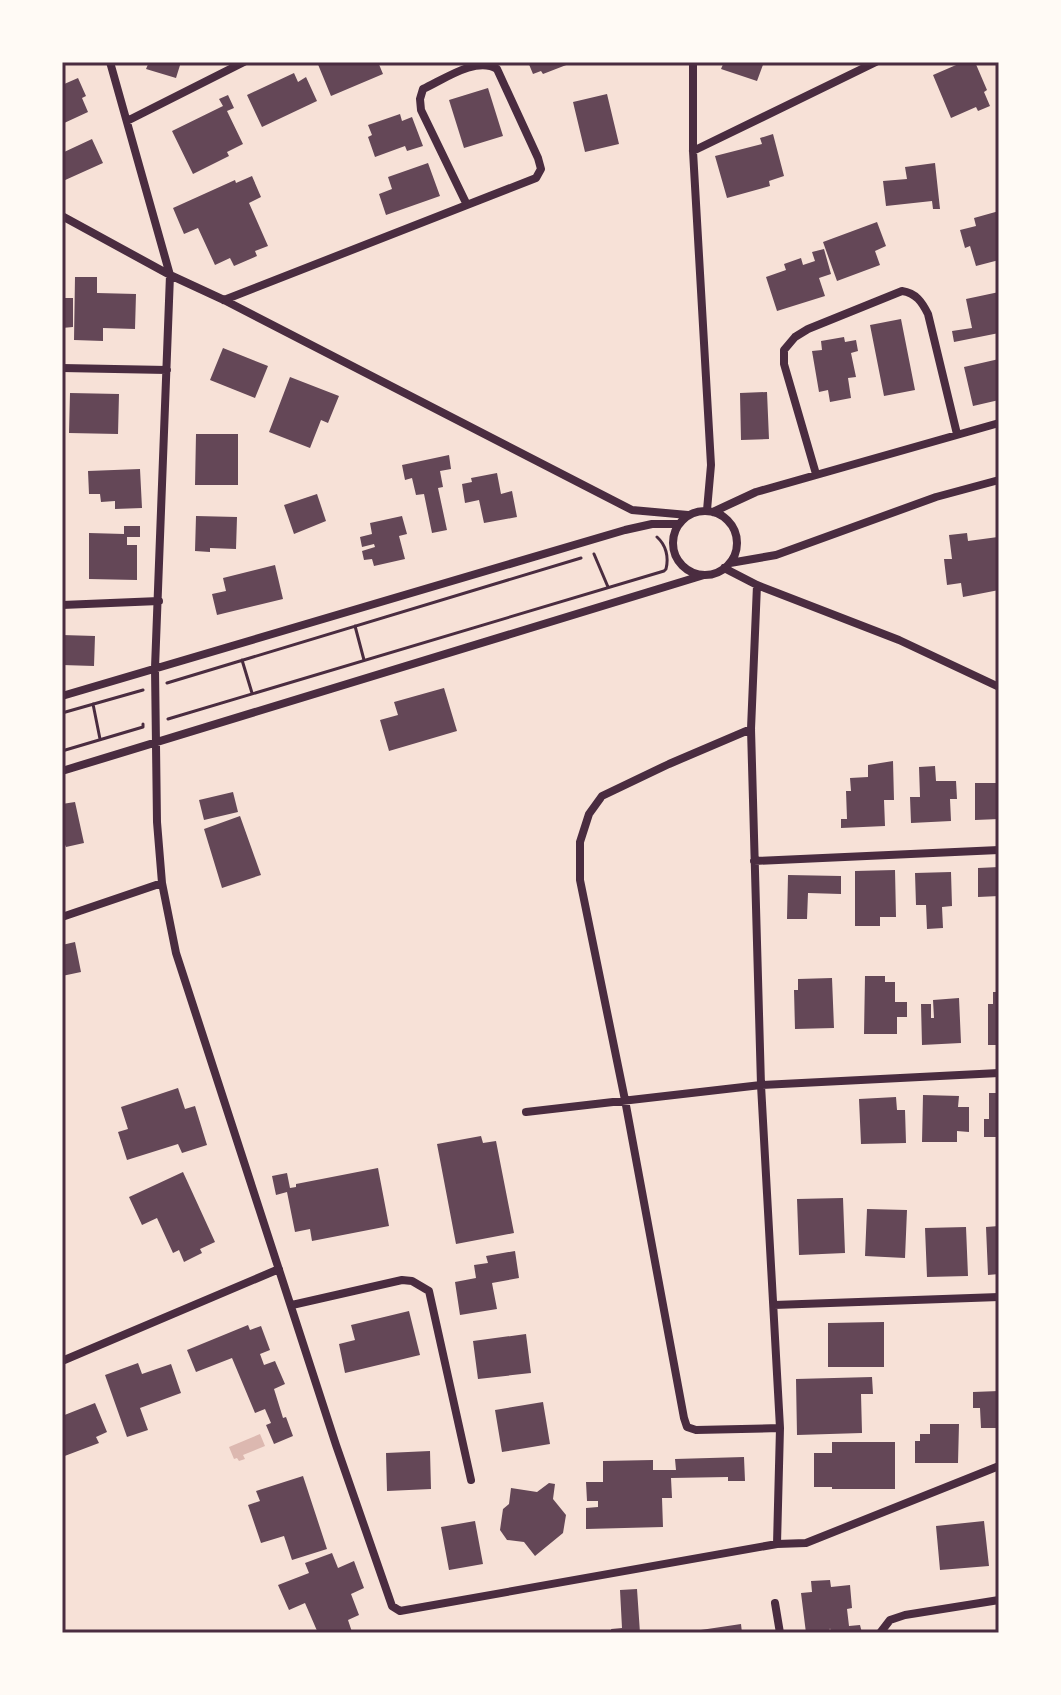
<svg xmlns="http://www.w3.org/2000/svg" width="1061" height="1695" font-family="'Alegreya Sans',sans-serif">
<rect width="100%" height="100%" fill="#f7e1d7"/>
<!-- water -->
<path fill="#dcb8b0" d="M260,1434L265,1446L243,1455L245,1459L239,1461L237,1458L234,1459L229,1447Z"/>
<!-- building -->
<path fill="#644757" d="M149,62H181L176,78L146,69Z
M317,62H378L383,74L331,96Z
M528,62H574L543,74L541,71L533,74Z
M724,62H764L757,81L721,69Z
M963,62H975L987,90L984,92L990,106L978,111L976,107L951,118L933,75Z
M294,73L298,82L306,77L317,101L262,127L247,95Z
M78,78L86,96L82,98L88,112L62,124V85Z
M488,88L503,136L464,148L449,100Z
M607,94L619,144L585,152L573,102Z
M228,95L234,108L227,111L243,144L227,152L229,156L193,174L172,131L223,106L219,99Z
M400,114L402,121L412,117L423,146L407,151L405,146L375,157L368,137L372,135L368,125Z
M773,134L784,176L769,181L770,186L727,198L715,156L762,144L760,138Z
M92,139L103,163L63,181L62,153Z
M428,163L440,196L386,215L379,194L392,189L388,177Z
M935,163L940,209H933L932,201L886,206L883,181L907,179L905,167Z
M252,176L261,197L249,203L268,246L255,251L257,256L234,266L230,258L215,265L198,228L184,234L173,208L235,180L236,183Z
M999,211V260L976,266L970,246L965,248L960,230L976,226L974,218Z
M877,222L886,246L875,251L880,265L837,281L823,242Z
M824,249L831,274L819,278L825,296L777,311L766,277L786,270L784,264L801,258L803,265L815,261L812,252Z
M75,277H97V293L136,294L135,329L103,328V341L74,340Z
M999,292V333L954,342L952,331L972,328L966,299Z
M62,298H73V327L62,328Z
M901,319L915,390L884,396L870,325Z
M844,337L845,342L856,340L858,351L851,353L856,377L848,378L851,398L830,402L828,390L819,392L812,351L822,350L821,341Z
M223,348L268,366L255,398L210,380Z
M999,359V400L973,406L964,367Z
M290,377L339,396L328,423L321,420L310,448L269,432Z
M767,392L769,439L741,440L740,393Z
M70,393L119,394L118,434L69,433Z
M196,434H238V485H195Z
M449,455L451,469L440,471L443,487L438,488L447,530L432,533L424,494L416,495L412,478L405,480L402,465Z
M140,469L142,508L115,509V501L101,502L100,494H89L88,471Z
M497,473L501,494L512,491L517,517L484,523L479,500L465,503L462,484L472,482L471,478Z
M317,494L326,521L294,534L284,505Z
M196,516L237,517L236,549L210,548V552L195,551Z
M402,516L407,534L399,536L405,559L374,566L372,559L364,560L362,551L375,547L374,544L362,547L360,537L372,534L370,523Z
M124,526H140V537H127V545H137V580L89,579V533L124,534Z
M967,533L968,541L998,537L999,590L963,597L961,583L947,585L944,559H952L949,535Z
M275,565L283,599L217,615L212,594L226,591L223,578Z
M62,635L95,636L94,666L62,665Z
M444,688L457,731L389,751L380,720L398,715L394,702Z
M893,761L894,800H884L885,826L841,828V819H847L846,791H851L850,778L868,777V765Z
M935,766L936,781H956L957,799H950L951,821L911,823L910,797H920L919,767Z
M975,783H999V819L975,820Z
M233,792L238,812L204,820L199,800Z
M75,802L84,843L66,847L62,838V804Z
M240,816L261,875L222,888L204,829Z
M999,867V896L978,897V868Z
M895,870L896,917H880V926H855V871Z
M951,872L952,906L942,907L943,928L927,929L926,905H916L915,873Z
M788,875L841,876V894L808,893L807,919H787Z
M75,942L81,972L62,976V945Z
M865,976H885V982H895V1002H907V1017H897V1034H864Z
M832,978L834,1028L795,1029L794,990H798V979Z
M993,992H999V1045H988V1004H993Z
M959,998L961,1043L922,1045L921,1004H931V1018H934L933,1000Z
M178,1088L185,1109L195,1106L207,1145L182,1153L178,1144L127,1160L118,1132L128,1129L121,1107Z
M989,1093H999L997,1137H984V1119H989Z
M923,1095L959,1096L958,1107H969V1132L957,1131V1142H922Z
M896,1097L897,1110H905L906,1143L861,1144L859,1099Z
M481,1136L483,1143L496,1141L514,1233L456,1244L437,1144Z
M378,1168L389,1226L312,1241L310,1229L295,1232L287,1192L276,1195L272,1176L287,1173L290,1188L296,1187V1184Z
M183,1172L215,1242L200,1249L202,1253L184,1262L179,1250L173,1253L157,1218L142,1225L129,1197Z
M843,1198L845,1253L799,1255L797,1199Z
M867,1209L907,1210L905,1258L865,1256Z
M999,1226V1274L988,1275L986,1227Z
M966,1227L968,1276L927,1277L925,1228Z
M515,1251L519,1278L492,1283L497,1309L460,1315L455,1282L476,1278L474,1265L488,1263L486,1256Z
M409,1311L420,1355L345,1373L339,1344L355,1340L351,1325Z
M884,1322V1367H828V1323Z
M248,1325L250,1330L261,1326L270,1350L260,1354L264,1365L275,1361L285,1384L274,1389L283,1418L286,1417L293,1436L274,1444L266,1425L271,1423L265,1409L255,1413L232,1358L196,1372L187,1350Z
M526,1334L531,1373L478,1379L473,1341Z
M138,1363L142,1374L171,1364L181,1393L140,1408L148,1430L127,1437L105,1375Z
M872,1377L873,1394H861L862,1433L797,1435L796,1379Z
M999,1391V1428H981L980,1408H973V1392Z
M543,1402L550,1444L502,1452L495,1410Z
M95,1403L107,1432L96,1437L99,1443L62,1457V1416Z
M930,1424H959L958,1463H915V1441H920V1434H930Z
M832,1442H895V1489H832V1487H814V1453H832Z
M430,1451L431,1489L387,1491L386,1453Z
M744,1457L745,1481H728V1477L671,1478L672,1498H662L663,1527L586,1529V1508L598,1507V1501H587L586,1482H603V1461L653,1460V1470H676L675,1459Z
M303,1476L327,1549L292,1560L284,1536L261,1543L248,1505L260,1501L256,1491Z
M549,1483L555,1484L553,1499L566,1515L563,1533L535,1556L524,1542L507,1540L500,1530L503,1509L509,1504L511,1488L537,1492Z
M475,1521L483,1564L449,1570L441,1527Z
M984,1521L989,1566L940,1570L936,1526Z
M332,1553L338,1568L354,1561L364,1588L351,1594L359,1615L348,1620L352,1632L350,1633H318L305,1603L289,1610L278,1585L309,1573L305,1563Z
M830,1580L831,1587L850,1585L852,1608L847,1609L849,1626L860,1625L862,1633H831L830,1628L829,1633H806L801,1593L812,1592L811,1581Z
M637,1589L640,1633H612L611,1629L622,1628L620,1590Z
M741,1624L742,1633H694V1631Z"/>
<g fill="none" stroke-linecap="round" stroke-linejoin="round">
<!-- path -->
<path stroke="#4a2c40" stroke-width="3" d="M594,554L608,587
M355,626L364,660
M242,660L252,693
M167,683L581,558
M93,704L100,739
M62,713L143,690
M168,719L664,571L666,569C669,557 666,545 657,537
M62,751L143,727V724"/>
<!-- minor -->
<path stroke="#4a2c40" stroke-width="8" d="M110,62L170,275L155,668L157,822L162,883L176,953L336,1445L392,1606L400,1611L777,1544L806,1543L999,1466
M693,62V151L711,465L707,510
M127,121L244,62
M693,151L876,62
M62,216L170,275L224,300L632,510L688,515
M224,300L536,178L541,169L538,158L497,69C476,56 443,80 423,89L420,99L421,110L467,205
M62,368L167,370
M816,474L784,364V350L795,337L808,329L902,291C916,293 922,302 928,314L957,434
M673 543a32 32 0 1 1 64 0a32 32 0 1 1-64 0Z
M713,512L756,492L999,423
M730,563L776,555L936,497L999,480
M724,568L757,585L899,640L999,687
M757,585L751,729L761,1085L780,1428L777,1544
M62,605L159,601
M62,696L625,530L652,524H679
M751,729L669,764L602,796L589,814L580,842V880L625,1100L684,1418L687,1427L696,1430L780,1428
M62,771L704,575
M754,861L999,850
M62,917L162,883
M526,1112L761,1085L999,1073
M292,1305L402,1280L412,1281L429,1291L471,1480
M774,1305L999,1297
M62,1361L279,1269
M775,1603L780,1633
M880,1633L890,1620L905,1615L999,1600"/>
</g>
<!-- border -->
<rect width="1061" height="1695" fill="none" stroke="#fffaf5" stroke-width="128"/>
<rect x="64" y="64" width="933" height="1567" fill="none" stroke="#4a2c40" stroke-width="3"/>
</svg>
